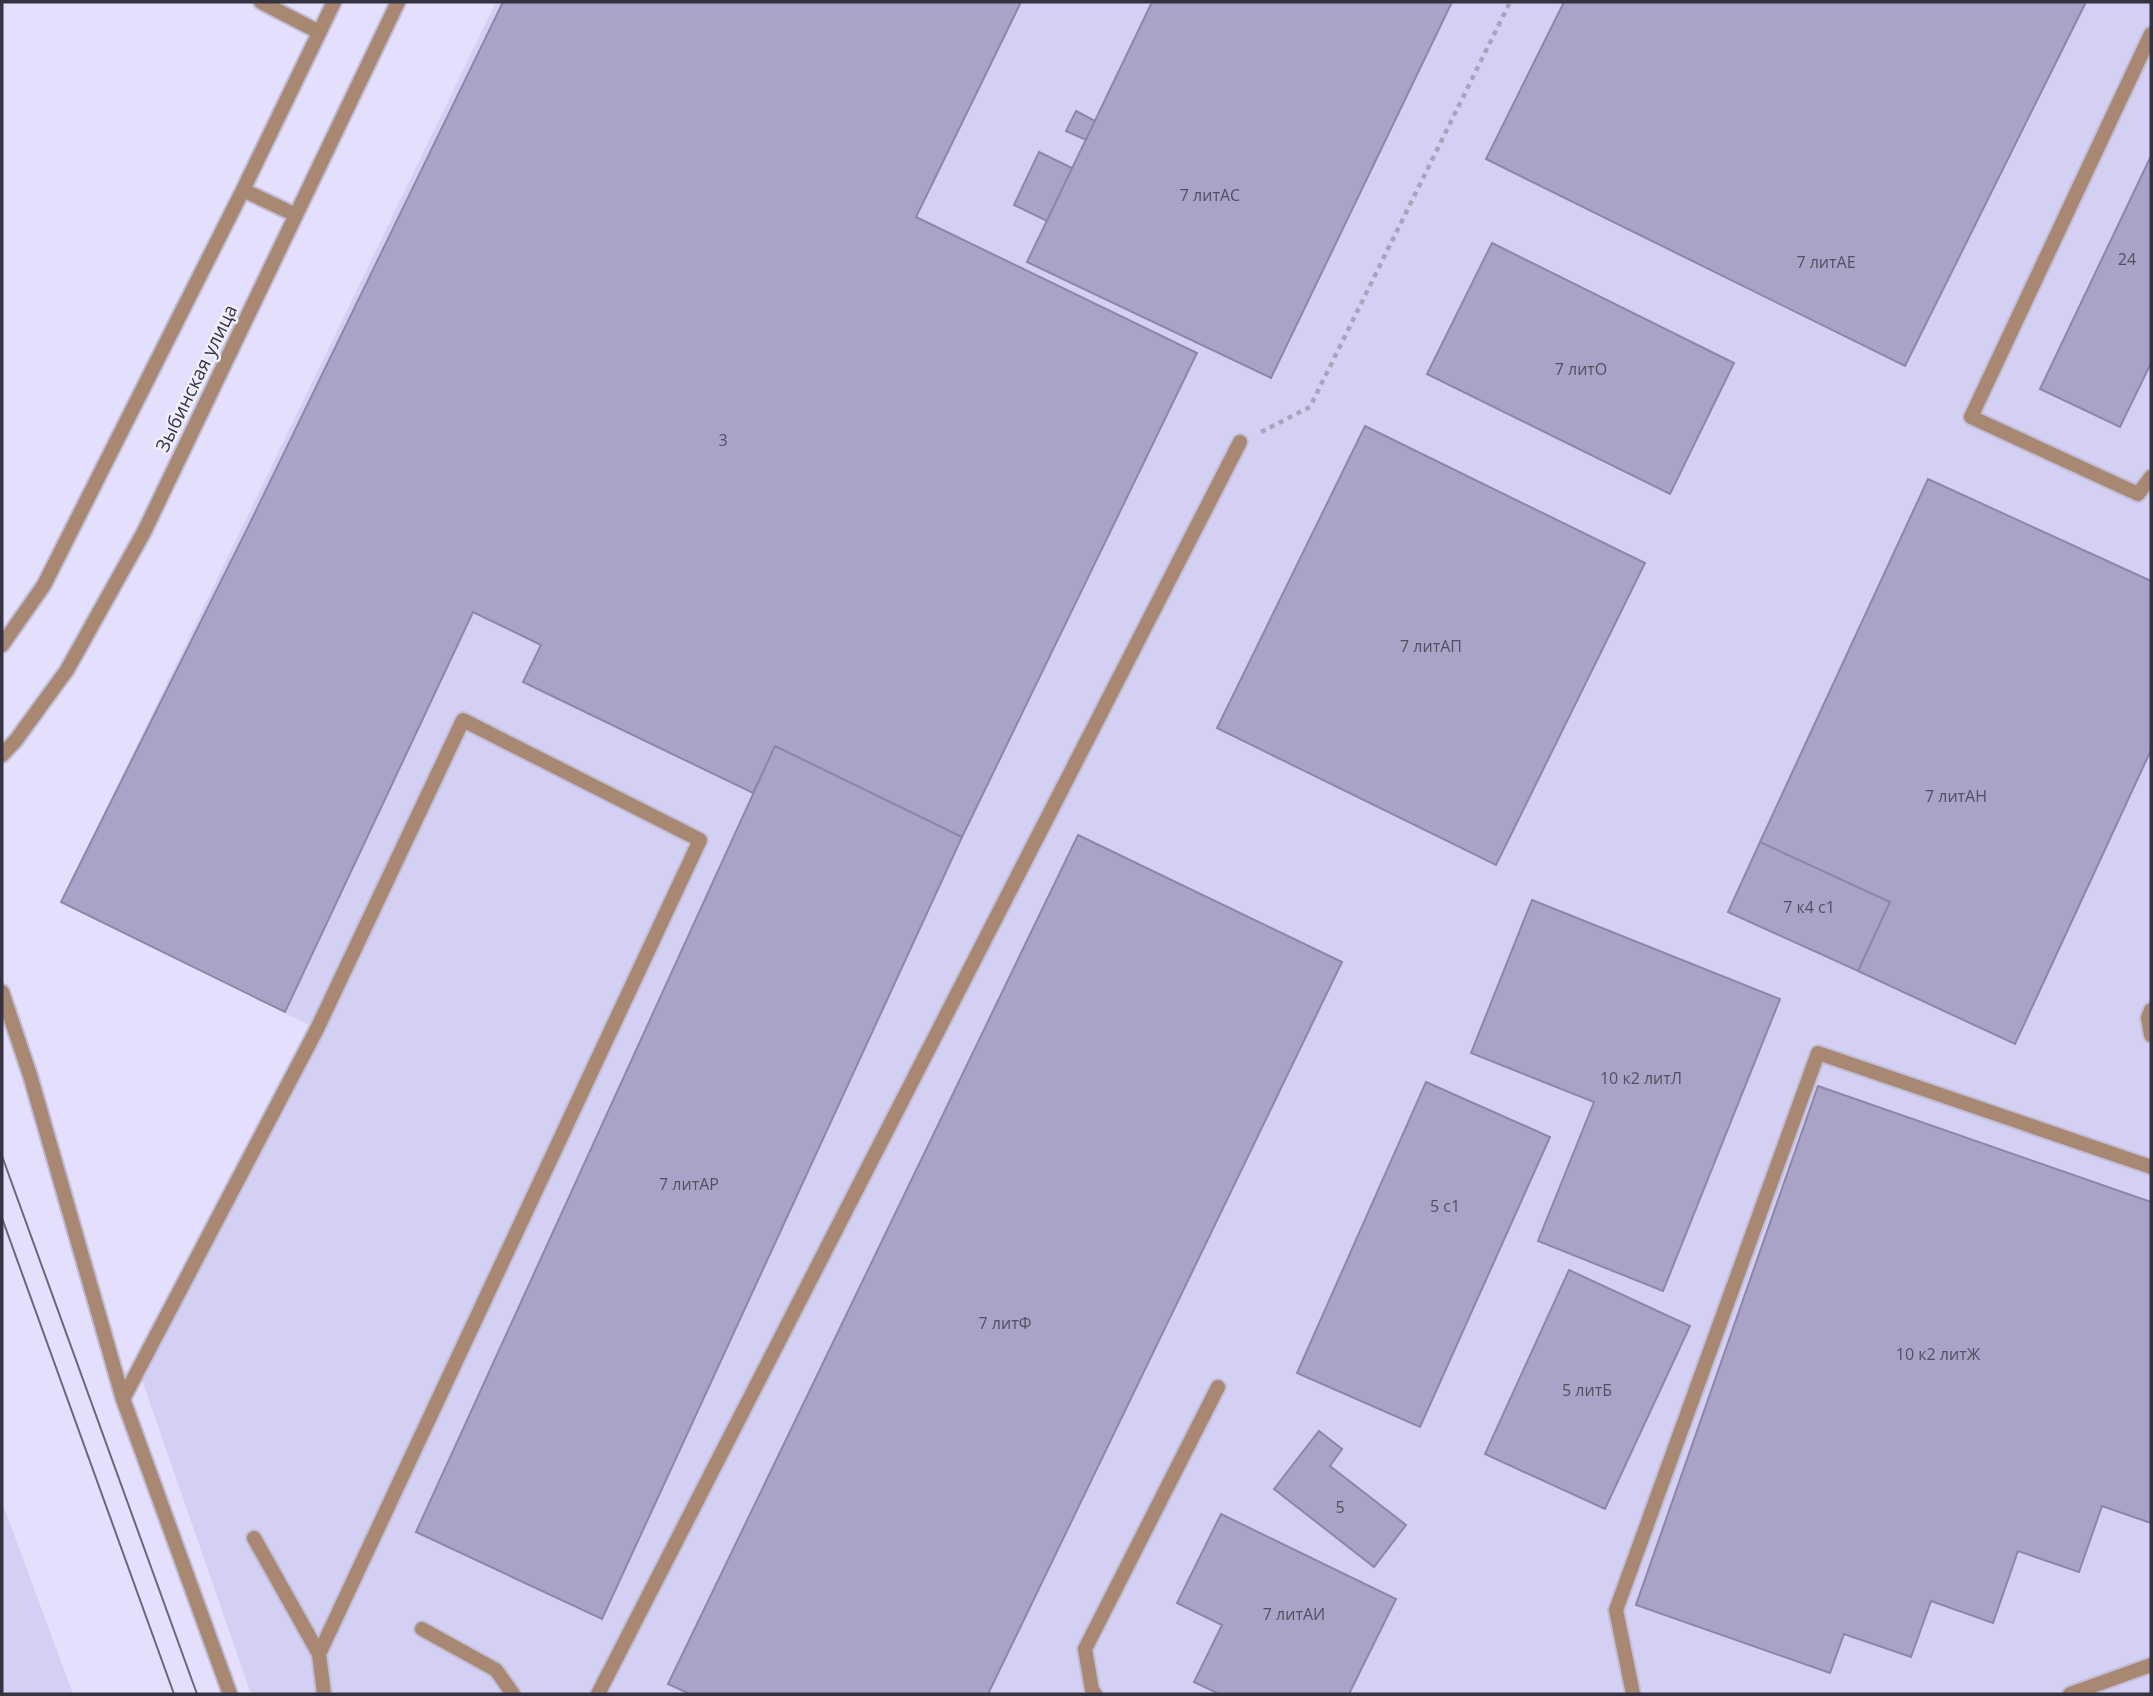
<svg xmlns="http://www.w3.org/2000/svg" width="2153" height="1696" font-family="'Open Sans',sans-serif">
<rect width="100%" height="100%" fill="#e3dffd"/>
<!-- built -->
<path fill="#d4d0f3" d="M496,2H2151V1694H251L142,1380L317,1029L61,902Z
M2,1502L73,1694H2Z"/>
<!-- building -->
<path fill="#a9a4c7" stroke="#8c87a9" stroke-width="2" d="M503,2H1021L916,217L1197,353L962,837L775,746L753,793L523,682L541,645L473,612L285,1012L61,902L248,527Z
M1152,2H1452L1271,378L1027,262Z
M1564,2H2086L1905,366L1486,159Z
M1076,111L1095,121L1086,140L1066,131Z
M1039,152L1072,168L1047,221L1014,205Z
M2151,156V363L2120,427L2040,389Z
M1492,243L1734,363L1670,494L1427,374Z
M1365,426L1645,563L1496,865L1217,728Z
M1928,479L2151,581V750L2015,1044L1858,971L1890,902L1760,842Z
M775,746L962,837L602,1619L416,1532Z
M1078,835L1342,962L988,1694H690L668,1684Z
M1760,842L1890,902L1858,971L1728,912Z
M1532,900L1780,999L1663,1291L1538,1241L1594,1102L1471,1053Z
M1426,1082L1550,1137L1420,1427L1297,1373Z
M1818,1086L2151,1202V1523L2102,1506L2079,1572L2018,1551L1993,1623L1931,1601L1911,1657L1844,1634L1830,1673L1636,1605Z
M1569,1270L1690,1326L1605,1509L1485,1454Z
M1319,1431L1342,1449L1330,1466L1406,1525L1374,1567L1274,1489Z
M1221,1514L1396,1599L1349,1694H1219L1194,1682L1222,1625L1177,1603Z"/>
<g fill="none" stroke-linecap="round" stroke-linejoin="round">
<defs>
<path id="service" d="M261,2L319,32
M2151,34L1971,417L2138,494L2151,477
M2151,1010L2148,1018L2151,1035
M123,1399L317,1029L463,720L700,840L319,1654
M254,1538L319,1654L324,1694
M422,1629L496,1670L513,1694
M598,1694L1240,442
M1095,1694L1092,1690L1085,1649L1218,1387
M1633,1694L1616,1610L1818,1053L2151,1167
M2070,1694L2151,1665"/>
<path id="minor" d="M243,190L296,215
M2,645L44,585L243,190L334,2
M2,755L16,740L67,670L144,532L398,2
M2,992L30,1075L123,1399L230,1694"/>
</defs>
<!-- service casing -->
<use href="#service" stroke="#c0bdd7" stroke-width="18"/>
<!-- minor casing -->
<use href="#minor" stroke="#c0bdd7" stroke-width="18"/>
<!-- path -->
<path stroke="#a7a4bc" stroke-width="4.5" stroke-dasharray="5 5" stroke-linecap="butt" d="M1261,432L1310,407L1510,2"/>
<!-- service -->
<use href="#service" stroke="#a88773" stroke-width="14"/>
<!-- minor -->
<use href="#minor" stroke="#a88773" stroke-width="14"/>
<!-- tram -->
<path stroke="#6a677a" stroke-width="2" d="M2,1156L197,1694
M2,1218L174,1694"/>
</g>
<g text-anchor="middle" dominant-baseline="central" stroke-width="5" stroke-linejoin="round" paint-order="stroke">
<!-- number labels -->
<g font-size="16" fill="#524f62">
<text x="1210" y="195">7 литАС</text>
<text x="2127" y="259">24</text>
<text x="1826" y="262">7 литАЕ</text>
<text x="1581" y="369">7 литО</text>
<text x="723" y="440">3</text>
<text x="1431" y="646">7 литАП</text>
<text x="1956" y="796">7 литАН</text>
<text x="1809" y="907">7 к4 с1</text>
<text x="1641" y="1078">10 к2 литЛ</text>
<text x="689" y="1184">7 литАР</text>
<text x="1445" y="1206">5 с1</text>
<text x="1005" y="1323">7 литФ</text>
<text x="1938" y="1354">10 к2 литЖ</text>
<text x="1587" y="1390">5 литБ</text>
<text x="1340" y="1507">5</text>
<text x="1294" y="1614">7 литАИ</text>
</g>
<!-- street labels -->
<g font-size="19" fill="#353341" stroke="#f0effd">
<text transform="translate(196 378) rotate(-64)">Зыбинская улица</text>
</g>
</g>
<!-- border -->
<rect width="2153" height="1696" fill="none" stroke="#353341" stroke-width="7"/>
</svg>
